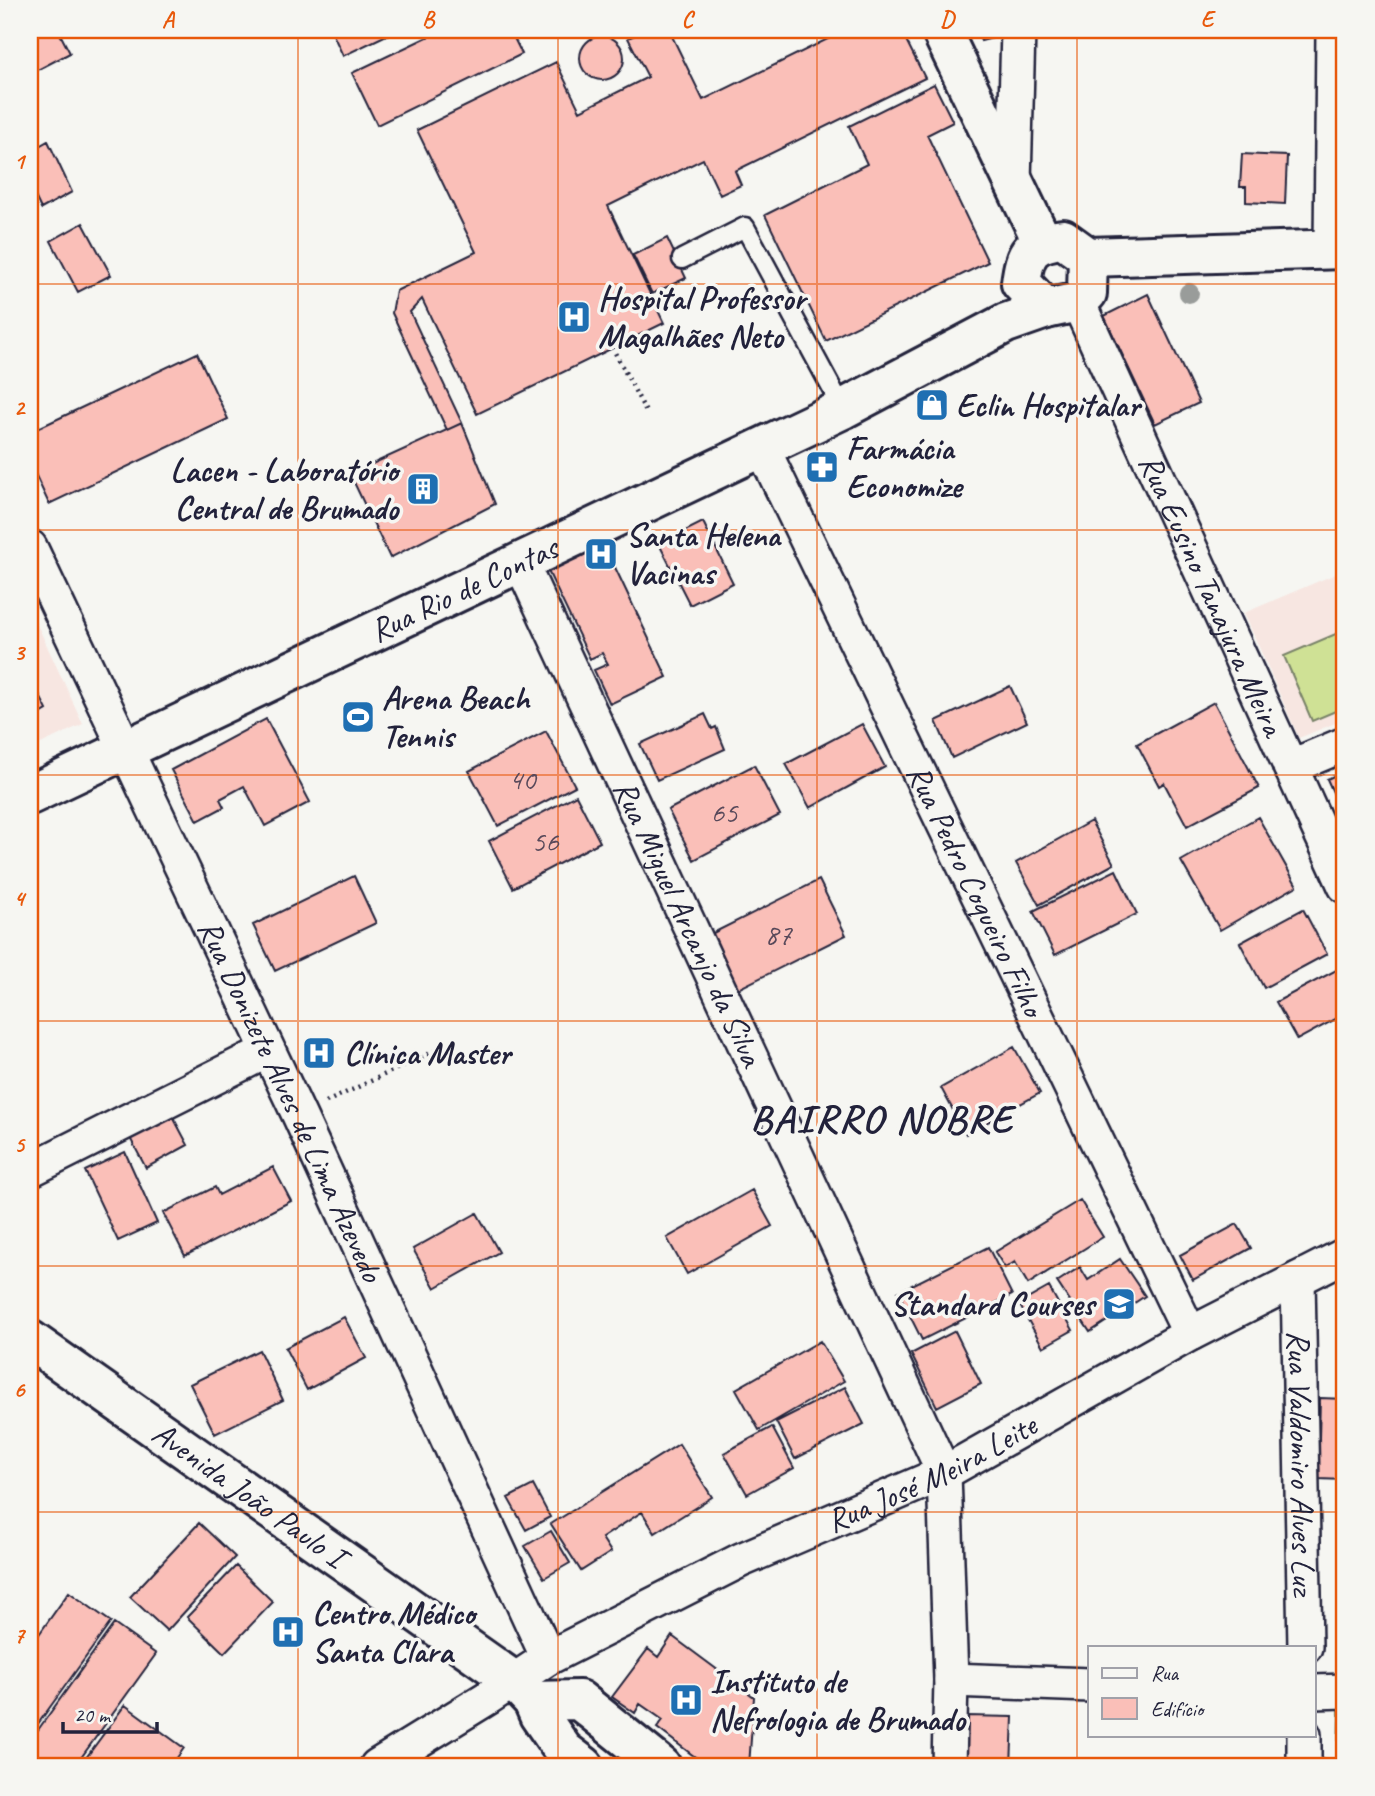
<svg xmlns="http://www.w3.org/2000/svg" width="1375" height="1796" font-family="Caveat,sans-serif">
<rect width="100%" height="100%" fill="#f6f6f2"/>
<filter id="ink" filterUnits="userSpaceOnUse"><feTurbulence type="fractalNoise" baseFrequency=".0143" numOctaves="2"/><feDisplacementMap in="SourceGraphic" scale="14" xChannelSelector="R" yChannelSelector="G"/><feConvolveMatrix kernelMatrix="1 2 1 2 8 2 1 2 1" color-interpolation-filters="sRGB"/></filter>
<g filter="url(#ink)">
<!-- built -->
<path fill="#f7e6e1" d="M1345,570V719L1299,738L1244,613Z
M30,609L83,724L30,749Z"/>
<!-- green -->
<path fill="#cfe195" stroke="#788268" stroke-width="2" d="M1345,630V707L1312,721L1284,656Z
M1339,1709H1345V1766H1338Z"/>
<!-- building -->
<path fill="#fabfb8" stroke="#22223b" stroke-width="2" d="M30,30H58L70,53L32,73L30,69Z
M331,30H397L343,56Z
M442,30H510L522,54L377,125L352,73Z
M646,30H669L703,100L846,30H901L925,78L735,171L741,185L720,195L703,159L608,206L664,323L477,414L422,299L410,312L462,423L447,430L392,313L396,291L476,252L417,130L556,62L580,111L648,77L628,38Z
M976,30H993V38L981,41Z
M580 58a22 22 0 1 1 44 0a22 22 0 1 1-44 0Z
M934,84L953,122L927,135L988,262L826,341L765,215L867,164L849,126Z
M48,141L72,192L41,209L30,186V151Z
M1242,154L1287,156L1285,204L1246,202V187H1240Z
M83,223L111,275L78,292L51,241Z
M667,238L686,278L652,294L633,255Z
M1148,294L1199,403L1155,424L1104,316Z
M197,353L228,419L49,504L30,463V432Z
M462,423L495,504L390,558L350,474Z
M703,522L733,583L690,605L659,544Z
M603,542L667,677L610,704L594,670L608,664L602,653L590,659L547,569Z
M30,676L47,710L30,720Z
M1010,686L1027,722L952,758L936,721Z
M1214,702L1259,788L1187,826L1164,783L1159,786L1137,744Z
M705,714L712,729L716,727L725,749L657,780L640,744Z
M266,719L310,802L265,826L244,786L220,799L224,807L198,821L171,770Z
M862,724L885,767L810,808L786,764Z
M546,731L575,786L498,826L469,771Z
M754,765L780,815L694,860L668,810Z
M1345,771V819L1327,779Z
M576,795L600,842L513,888L489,841Z
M1258,817L1297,886L1220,930L1181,861Z
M1091,821L1114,864L1039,905L1016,863Z
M1116,870L1137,914L1055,955L1033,911Z
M354,876L376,923L275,971L253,925Z
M819,880L846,935L738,989L711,934Z
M1303,909L1327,954L1264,988L1240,943Z
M1340,968L1345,978V1014L1297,1040L1276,1002Z
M1014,1047L1040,1093L966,1134L941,1088Z
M172,1115L188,1145L146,1168L130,1138Z
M125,1152L157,1223L118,1241L85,1171Z
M273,1167L291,1201L185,1256L163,1213L215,1187L219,1195Z
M752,1190L772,1226L687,1274L667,1238Z
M1080,1200L1103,1237L1028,1284L1015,1262L1005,1268L995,1252Z
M477,1213L499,1252L435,1288L413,1249Z
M1237,1224L1251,1248L1193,1280L1180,1255Z
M988,1247L1012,1295L922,1340L898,1292Z
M1120,1259L1145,1296L1090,1332L1057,1282L1080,1267L1088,1280Z
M1049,1287L1073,1330L1043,1347L1019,1304Z
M344,1317L366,1358L307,1390L285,1348Z
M955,1331L981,1384L937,1407L911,1354Z
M820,1341L844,1381L759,1430L736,1389Z
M259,1350L283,1400L215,1434L190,1384Z
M845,1387L864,1424L795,1459L776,1422Z
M1320,1398L1345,1399V1480L1318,1479Z
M772,1427L794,1468L747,1494L724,1453Z
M679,1444L712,1497L655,1533L642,1512L602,1538L611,1552L581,1571L551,1524Z
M533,1485L550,1517L526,1530L508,1498Z
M199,1523L235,1557L167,1631L130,1597Z
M551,1531L570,1563L544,1578L525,1546Z
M236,1566L273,1602L224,1653L187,1617Z
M69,1592L111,1622L30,1735V1647Z
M114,1624L156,1654L75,1766H47L30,1754V1741Z
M672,1636L754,1697L749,1766H707L657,1728L663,1720L640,1704L635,1713L612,1697L648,1649L658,1657Z
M125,1705L184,1748L171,1766H80Z
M967,1716L1013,1717L1011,1766H965Z"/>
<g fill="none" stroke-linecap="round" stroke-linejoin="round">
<defs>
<path id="lane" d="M682,259L745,227L843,409"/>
<g id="street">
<path d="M1014,182L1018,30"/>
<path d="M1331,248L1333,30"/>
<path id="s1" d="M1078,302L1345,886"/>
<path id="s2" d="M762,447L1190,1334"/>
<path id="s3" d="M30,547L299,1115L548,1658"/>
<path id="s4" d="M521,563L944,1473L951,1680L949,1766"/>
<path d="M1290,767L1345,744"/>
<path d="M30,1170L267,1051"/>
<path id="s5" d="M1298,1279L1305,1647"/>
<path d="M951,1680L1090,1685"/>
<path d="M1314,1692L1345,1691"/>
<path id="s6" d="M377,1766L489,1697L548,1658L741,1560L944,1473L1190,1334L1345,1255"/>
<path d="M1304,1766V1735"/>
</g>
<g id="secondary">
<path d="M941,30L1042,241"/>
<path d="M1063,239L1088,257L1087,293L1078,302L1046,309L1021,283C1025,252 1030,243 1063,239Z"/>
<path d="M1088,257L1345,249"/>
<path id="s7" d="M30,795L843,409L1006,323L1046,309"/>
<path id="s8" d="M30,1340L514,1681L533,1701L539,1715L563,1750L584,1766"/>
<path d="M533,1701L579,1700L661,1766"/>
</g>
</defs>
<!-- lane casing -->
<use href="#lane" stroke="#22223b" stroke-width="23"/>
<!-- street casing -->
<use href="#street" stroke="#22223b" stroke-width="38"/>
<!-- secondary casing -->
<use href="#secondary" stroke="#22223b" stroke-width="44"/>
<!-- path -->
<path stroke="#22223b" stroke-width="4.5" stroke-dasharray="2 5" stroke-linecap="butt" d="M612,347L646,412
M326,1102L439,1049"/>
<!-- lane -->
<use href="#lane" stroke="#f6f6f2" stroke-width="18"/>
<!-- street -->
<use href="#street" stroke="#f6f6f2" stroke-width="33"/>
<!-- secondary -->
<use href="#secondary" stroke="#f6f6f2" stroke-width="38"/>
</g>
<!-- trees -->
<circle fill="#999c9a" cx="1189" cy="293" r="10"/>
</g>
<!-- grid -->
<path fill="none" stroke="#e8590c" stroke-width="2" stroke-opacity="0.55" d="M298,30V1766M558,30V1766M817,30V1766M1077,30V1766M30,284H1345M30,530H1345M30,775H1345M30,1021H1345M30,1266H1345M30,1512H1345"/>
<!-- icons -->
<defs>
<symbol id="hospital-square" viewBox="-11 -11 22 22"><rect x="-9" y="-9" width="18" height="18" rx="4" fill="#1f6fb2" stroke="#f6f6f2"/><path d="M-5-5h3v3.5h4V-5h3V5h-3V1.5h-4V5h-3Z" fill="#fff"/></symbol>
<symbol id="shop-square" viewBox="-11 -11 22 22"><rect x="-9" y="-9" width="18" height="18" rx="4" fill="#1f6fb2" stroke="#f6f6f2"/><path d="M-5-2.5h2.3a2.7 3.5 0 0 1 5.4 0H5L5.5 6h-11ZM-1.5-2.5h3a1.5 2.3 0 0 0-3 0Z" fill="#fff"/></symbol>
<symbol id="pharmacy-square" viewBox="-11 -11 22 22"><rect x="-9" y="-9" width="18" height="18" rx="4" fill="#1f6fb2" stroke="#f6f6f2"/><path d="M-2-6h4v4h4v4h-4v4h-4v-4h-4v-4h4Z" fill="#fff"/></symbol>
<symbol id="building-square" viewBox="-11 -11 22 22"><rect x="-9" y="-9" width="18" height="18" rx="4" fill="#1f6fb2" stroke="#f6f6f2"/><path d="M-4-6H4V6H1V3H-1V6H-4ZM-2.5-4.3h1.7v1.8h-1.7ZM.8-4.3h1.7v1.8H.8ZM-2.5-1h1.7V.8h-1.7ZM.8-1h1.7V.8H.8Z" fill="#fff"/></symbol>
<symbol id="stadium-square" viewBox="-11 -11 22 22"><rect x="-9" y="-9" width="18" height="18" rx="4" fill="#1f6fb2" stroke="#f6f6f2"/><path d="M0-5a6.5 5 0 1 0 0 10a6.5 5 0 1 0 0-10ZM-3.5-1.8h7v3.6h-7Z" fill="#fff"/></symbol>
<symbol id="school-square" viewBox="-11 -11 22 22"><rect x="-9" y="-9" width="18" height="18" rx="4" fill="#1f6fb2" stroke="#f6f6f2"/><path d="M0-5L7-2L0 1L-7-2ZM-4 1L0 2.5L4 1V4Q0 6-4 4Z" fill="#fff"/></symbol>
</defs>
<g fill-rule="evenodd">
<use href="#hospital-square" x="555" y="298" width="38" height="38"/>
<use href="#shop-square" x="913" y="386" width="38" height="38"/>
<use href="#pharmacy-square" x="803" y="448" width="38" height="38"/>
<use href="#building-square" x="404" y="470" width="38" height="38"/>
<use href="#hospital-square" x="582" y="535" width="38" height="38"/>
<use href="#stadium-square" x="339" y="698" width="38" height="38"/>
<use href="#hospital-square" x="300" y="1034" width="38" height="38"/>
<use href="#school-square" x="1100" y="1285" width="38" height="38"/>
<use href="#hospital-square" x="269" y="1613" width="38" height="38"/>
<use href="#hospital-square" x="667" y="1681" width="38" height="38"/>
</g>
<g text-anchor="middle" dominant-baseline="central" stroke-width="7" stroke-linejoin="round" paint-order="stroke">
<!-- number labels -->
<g font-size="30" fill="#58495a">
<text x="522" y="779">40</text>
<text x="724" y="812">65</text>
<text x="545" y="841">56</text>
<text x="778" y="934">87</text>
</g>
<!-- poi labels -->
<g font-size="33" font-weight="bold" fill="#22223b" stroke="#f6f6f2" text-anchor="start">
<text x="598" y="298">Hospital Professor<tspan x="598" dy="38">Magalhães Neto</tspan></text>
<text x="956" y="405">Eclin Hospitalar</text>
<text x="846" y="448">Farmácia<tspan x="846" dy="38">Economize</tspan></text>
<text x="398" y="470" text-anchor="end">Lacen - Laboratório<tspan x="398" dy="38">Central de Brumado</tspan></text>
<text x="626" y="535">Santa Helena<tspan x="626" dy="38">Vacinas</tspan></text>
<text x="382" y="698">Arena Beach<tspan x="382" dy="38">Tennis</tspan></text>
<text x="344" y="1053">Clínica Master</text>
<text x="1094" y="1304" text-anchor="end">Standard Courses</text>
<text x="312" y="1613">Centro Médico<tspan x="312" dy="38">Santa Clara</tspan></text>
<text x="710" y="1681">Instituto de<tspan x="710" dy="38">Nefrologia de Brumado</tspan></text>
</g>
<!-- street labels -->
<g font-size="33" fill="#22223b" stroke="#f6f6f2">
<text stroke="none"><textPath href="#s7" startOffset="480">Rua Rio de Contas</textPath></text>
<text stroke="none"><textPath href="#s1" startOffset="322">Rua Eusino Tanajura Meira</textPath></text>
<text stroke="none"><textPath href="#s2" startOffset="492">Rua Pedro Coqueiro Filho</textPath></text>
<text stroke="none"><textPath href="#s4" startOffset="397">Rua Miguel Arcanjo da Silva</textPath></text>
<text stroke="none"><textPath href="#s3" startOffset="612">Rua Donizete Alves de Lima Azevedo</textPath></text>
<text stroke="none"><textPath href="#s5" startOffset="184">Rua Valdomiro Alves Luz</textPath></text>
<text stroke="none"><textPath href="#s6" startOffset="628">Rua José Meira Leite</textPath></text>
<text stroke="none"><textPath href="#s8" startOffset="268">Avenida João Paulo I</textPath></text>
</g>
<!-- district labels -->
<g font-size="40" font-weight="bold" letter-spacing="2" fill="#22223b" stroke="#f6f6f2">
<text x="882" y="1119">BAIRRO NOBRE</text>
</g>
</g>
<!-- margin -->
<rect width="1375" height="1796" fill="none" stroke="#f6f6f2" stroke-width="77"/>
<!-- legend -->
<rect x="1088" y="1646" width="228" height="91" fill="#f6f6f2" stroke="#a1a1a9" stroke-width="2"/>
<rect x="1102" y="1668" width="35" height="10" fill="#f6f6f2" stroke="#a1a1a9" stroke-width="2"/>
<text x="1151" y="1680" font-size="21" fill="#22223b">Rua</text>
<rect x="1102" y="1698" width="35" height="21" fill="#fabfb8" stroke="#a1a1a9" stroke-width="2"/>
<text x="1151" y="1716" font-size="21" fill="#22223b">Edifício</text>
<!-- scale -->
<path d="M63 1722v10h94v-10" fill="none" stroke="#22223b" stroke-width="3.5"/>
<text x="74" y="1722" font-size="21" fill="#22223b" stroke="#f6f6f2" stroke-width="5" paint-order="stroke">20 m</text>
<rect x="38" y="38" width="1298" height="1720" fill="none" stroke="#e8590c" stroke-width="2.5"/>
<g font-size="23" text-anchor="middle" font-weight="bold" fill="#e8590c">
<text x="168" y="27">A</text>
<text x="428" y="27">B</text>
<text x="687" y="27">C</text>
<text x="947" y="27">D</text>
<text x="1207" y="27">E</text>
<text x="19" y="169">1</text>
<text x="19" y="415">2</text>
<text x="19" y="660">3</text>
<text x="19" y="906">4</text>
<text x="19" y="1152">5</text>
<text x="19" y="1397">6</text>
<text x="19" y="1643">7</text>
</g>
</svg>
